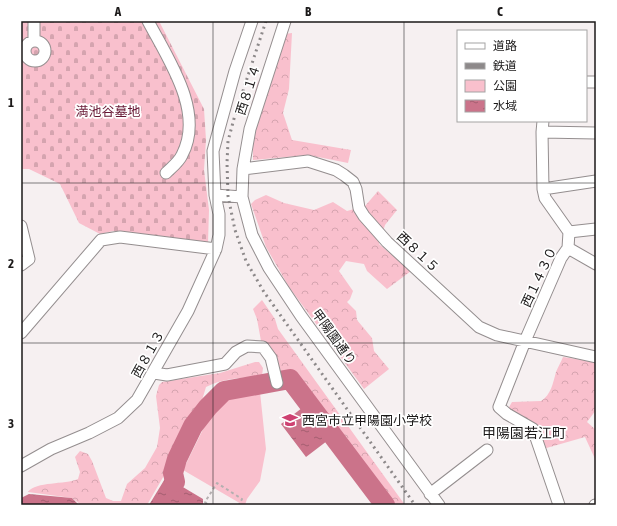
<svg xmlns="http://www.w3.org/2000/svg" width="617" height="526" font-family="'Asap Condensed','Noto Sans JP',sans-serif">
<defs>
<pattern id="forest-crowns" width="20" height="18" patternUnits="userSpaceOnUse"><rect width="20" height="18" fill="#f9c0cd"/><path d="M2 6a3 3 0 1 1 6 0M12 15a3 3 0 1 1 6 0" fill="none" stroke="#d5a4af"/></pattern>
<pattern id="cemetery-stones" width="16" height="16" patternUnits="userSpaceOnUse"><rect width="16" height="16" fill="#f9c0cd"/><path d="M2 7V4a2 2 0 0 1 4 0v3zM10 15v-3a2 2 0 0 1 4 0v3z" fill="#d5a4af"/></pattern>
<pattern id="water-ripples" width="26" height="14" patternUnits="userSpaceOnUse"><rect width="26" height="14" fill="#cb738a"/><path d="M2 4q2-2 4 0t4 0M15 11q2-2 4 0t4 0" fill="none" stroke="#a45e70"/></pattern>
</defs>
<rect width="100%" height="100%" fill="#f6f0f1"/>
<!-- forest -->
<path fill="url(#forest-crowns)" d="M292,33L289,89L283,113L292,140L351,150L348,163L308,155L253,160V144L245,127L258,82L272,71L284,34Z
M378,191L397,210L385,225L379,244L411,271L387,289L367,271L364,264L346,261L339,271L353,291L350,299L347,302L356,311L357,320L372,338L374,351L389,369L364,389L289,287L266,247L251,204L255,200L266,195L284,203L314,210L333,202L347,211L365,206Z
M262,300L275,319L278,329L405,505H379L290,382L282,384L270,346L261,341L257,319L253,309Z
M563,357L596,362V410L587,422L596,430V461L585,437L543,449L508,409L512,402L541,401C551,395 553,383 556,372C558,367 561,362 563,357Z
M255,362H259L263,368L262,376C242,378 224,378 206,387L196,420L147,505H81L72,498L28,492C36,481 65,485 78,479L80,472L75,457L80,451L88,454L92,461L106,498L113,501H121L127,484L145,468L157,447L160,428L156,396L159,385L162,382L220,373Z"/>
<!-- cemetery -->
<path fill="url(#cemetery-stones)" d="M21,21H159L204,109L206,140L204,170L209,210L208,243L113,231L100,234L79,223L60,184L29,169H21Z"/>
<!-- park -->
<path fill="#f9c0cd" d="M260,392L266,449L260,481L247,499L245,505H243L183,470L213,409L223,401Z"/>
<!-- water -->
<path fill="url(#water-ripples)" d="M302,408L327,441L306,457L281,424Z
M166,477L203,499V505H149Z
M29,494L72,498L79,505H21V498Z"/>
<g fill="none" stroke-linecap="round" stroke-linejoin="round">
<!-- river -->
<path stroke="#cb738a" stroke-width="20" d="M175,482L173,473L177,459L193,426L208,407L224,391L290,379L385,505"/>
<defs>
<path id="minor" d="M148,21C168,59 205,112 182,155C179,162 171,168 166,173
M285,21L250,129L243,169L242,197L252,235L269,268L301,316L439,505
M34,40V21
M25 51a10 10 0 1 1 20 0a10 10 0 1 1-20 0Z
M586,82H596
M543,121L542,132L596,133
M542,132L543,189
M243,169L308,161L336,170L344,175L353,182L356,189L359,208L364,216L387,242L479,327L497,335L596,357
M215,195L242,197
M21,226L29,259L21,265
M569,232L596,229
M568,248L596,264
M21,333L101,240L120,237L216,249
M154,373L167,375L225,364L236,352L247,346L263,347L271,358L277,383
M21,466L51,449L89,433L118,418L137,400L188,311L216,249L219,235V214L215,195L213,151L235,71L252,21
M430,494L487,450
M559,505L533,429L507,414L499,407L525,341L561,258L568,248L569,232L545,198L543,189L596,181
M595,505H596"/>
</defs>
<!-- minor casing -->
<use href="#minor" stroke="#948e8f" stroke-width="13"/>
<!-- path -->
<path stroke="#b4afb0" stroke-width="2" stroke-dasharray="3 3" stroke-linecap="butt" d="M207,504L205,502L217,483L242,499L239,505"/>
<!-- minor -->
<use href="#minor" stroke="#fff" stroke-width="11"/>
<!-- rail -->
<path stroke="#8d898a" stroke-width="3" stroke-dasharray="2 4" stroke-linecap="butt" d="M266,21L235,115L228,141L227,163L228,196L235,230L246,261L264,292L415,505"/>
</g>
<!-- grid -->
<path fill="none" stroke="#1b1919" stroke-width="1" stroke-opacity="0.55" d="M213,21V505M404,21V505M21,183H596M21,343H596"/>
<!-- icons -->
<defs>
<symbol id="school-bare" viewBox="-9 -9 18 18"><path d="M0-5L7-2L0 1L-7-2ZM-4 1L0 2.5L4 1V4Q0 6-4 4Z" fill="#ce4171" stroke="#fff" stroke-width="2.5" paint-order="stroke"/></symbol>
</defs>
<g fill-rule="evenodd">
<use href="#school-bare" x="279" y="409" width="22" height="22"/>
</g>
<g text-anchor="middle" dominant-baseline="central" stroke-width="3.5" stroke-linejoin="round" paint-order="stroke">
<!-- street labels -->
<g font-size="13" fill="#1b1919" stroke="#fff">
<text transform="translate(248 90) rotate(-72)">西８１４</text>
<text transform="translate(418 252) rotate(43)">西８１５</text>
<text transform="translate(539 277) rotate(-65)">西１４３０</text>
<text transform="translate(334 337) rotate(54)">甲陽園通り</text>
<text transform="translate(148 354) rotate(-61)">西８１３</text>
</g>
<!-- park labels -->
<g font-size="13" fill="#661633" stroke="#fff">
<text x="108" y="111">満池谷墓地</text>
</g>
<!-- poi labels -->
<g font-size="13" fill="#1b1919" stroke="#fff" text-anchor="start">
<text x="302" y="420">西宮市立甲陽園小学校</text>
</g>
<!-- neighbourhood labels -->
<g font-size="14" fill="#1b1919" stroke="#fff">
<text x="524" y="433">甲陽園若江町</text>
</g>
</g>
<!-- border -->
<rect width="617" height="526" fill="none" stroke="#ffffff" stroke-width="44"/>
<!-- legend -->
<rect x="457" y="30" width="130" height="92" fill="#ffffff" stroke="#a4a3a3"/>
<rect x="465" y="43" width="20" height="6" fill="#ffffff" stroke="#a4a3a3"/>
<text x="493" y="50" font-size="12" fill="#1b1919">道路</text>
<rect x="465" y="63" width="20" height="6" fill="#8d898a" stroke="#a4a3a3"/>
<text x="493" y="70" font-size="12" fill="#1b1919">鉄道</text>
<rect x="465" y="80" width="20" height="12" fill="#f9c0cd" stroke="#a4a3a3"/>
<text x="493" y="90" font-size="12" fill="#1b1919">公園</text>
<rect x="465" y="100" width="20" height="12" fill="url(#water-ripples)" stroke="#a4a3a3"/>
<text x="493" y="110" font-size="12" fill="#1b1919">水域</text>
<rect x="22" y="22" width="573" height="482" fill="none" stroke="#1b1919" stroke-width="1.5"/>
<g font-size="13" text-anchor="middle" font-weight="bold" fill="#1b1919">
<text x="118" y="16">A</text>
<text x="308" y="16">B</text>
<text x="500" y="16">C</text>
<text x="11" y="107">1</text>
<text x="11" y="268">2</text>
<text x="11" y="428">3</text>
</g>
</svg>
